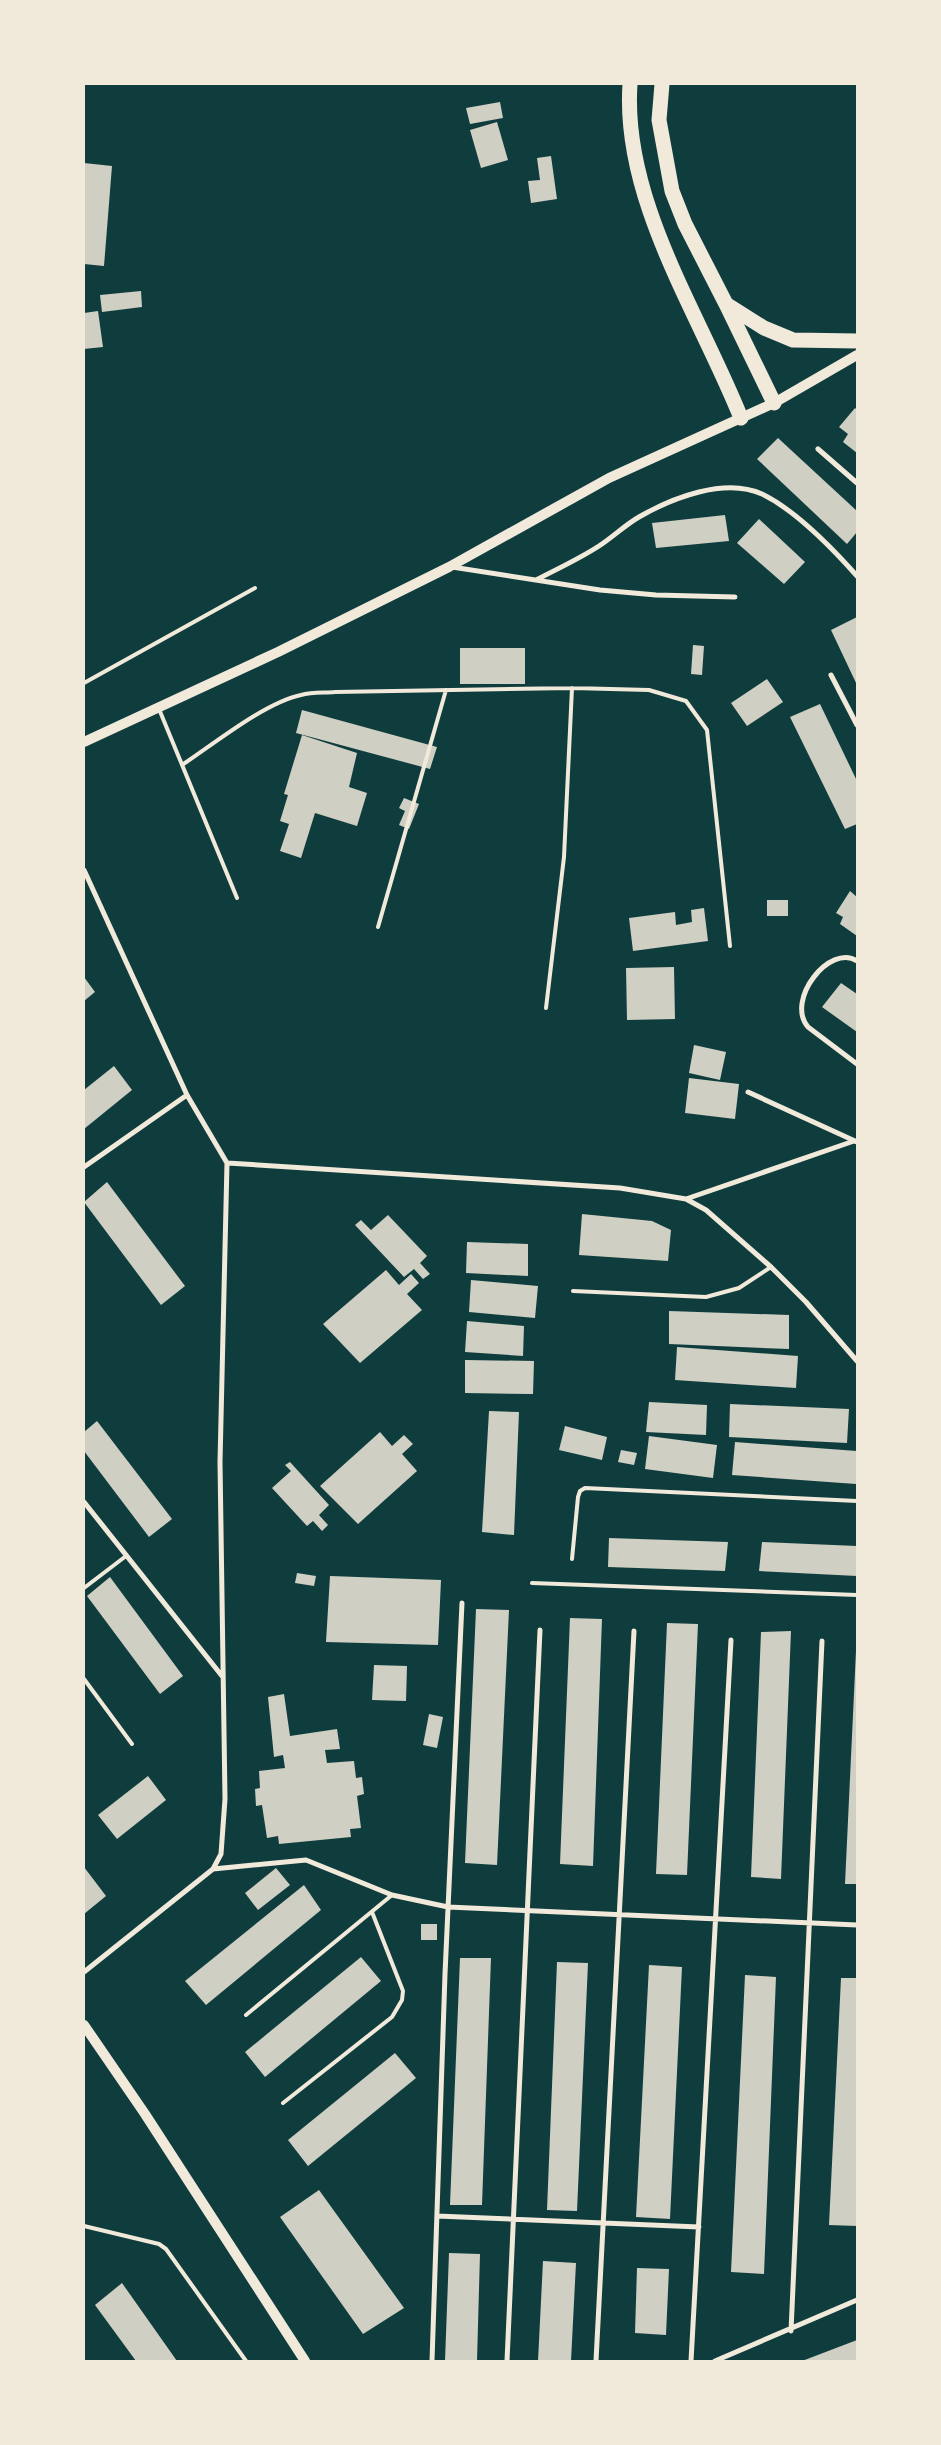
<svg xmlns="http://www.w3.org/2000/svg" width="941" height="2445" font-family="'Crimson Pro',serif">
<rect width="100%" height="100%" fill="#0f3d3e"/>
<!-- building -->
<path fill="#cfcfc3" d="M500,102L503,118L470,124L466,108Z
M497,122L508,160L481,168L470,130Z
M551,156L557,199L531,203L528,181L540,180L537,158Z
M84,163L112,166L104,266L84,264Z
M141,291L142,307L102,312L100,295Z
M98,311L103,347L84,349V313Z
M855,408L857,410V453L843,442L848,434L839,427Z
M778,438L857,511V532L847,544L757,459Z
M725,515L729,541L656,548L652,523Z
M759,519L805,562L784,584L737,543Z
M857,617V685L831,630Z
M693,645L704,646L702,675L691,674Z
M460,648H525V684H460Z
M767,679L783,702L747,726L731,703Z
M820,704L857,781V824L845,829L790,717Z
M302,710L437,747L430,769L296,733Z
M302,735L357,753L349,787L367,793L357,826L315,813L301,858L280,851L289,824L280,821L288,795L284,794Z
M404,798L419,804L409,829L399,825L405,811L399,808Z
M850,891L857,897V936L840,924L843,917L836,913Z
M767,900H788V916H767Z
M704,908L708,941L633,951L629,918L675,912L676,925L692,922L691,910Z
M674,967L675,1019L627,1020L626,968Z
M84,977L95,992L84,1001Z
M841,983L857,994V1032L822,1007Z
M694,1045L726,1052L720,1080L689,1073Z
M114,1066L132,1090L84,1129V1090Z
M689,1078L739,1084L735,1119L685,1113Z
M107,1182L185,1286L161,1305L84,1202Z
M582,1214L652,1221L671,1230L668,1261L579,1255Z
M388,1215L427,1256L420,1263L430,1274L423,1279L414,1269L404,1277L355,1225L361,1220L371,1230Z
M467,1242L528,1244V1276L466,1273Z
M386,1270L399,1285L411,1274L419,1283L407,1294L422,1310L360,1363L323,1324Z
M471,1280L538,1286L535,1318L469,1312Z
M669,1311L789,1315V1349L669,1344Z
M467,1321L524,1326L523,1356L465,1352Z
M677,1347L798,1356L796,1388L675,1380Z
M465,1360L534,1361L533,1394L465,1393Z
M649,1402L707,1405L706,1435L646,1432Z
M730,1404L849,1409L847,1443L729,1437Z
M489,1411L519,1412L514,1535L482,1532Z
M97,1421L172,1519L149,1537L84,1451V1432Z
M565,1426L607,1437L602,1460L559,1450Z
M380,1432L392,1446L404,1435L413,1444L402,1454L417,1471L358,1524L320,1486Z
M649,1436L717,1445L713,1478L645,1469Z
M735,1442L857,1451L856,1484L732,1475Z
M621,1450L637,1453L634,1465L618,1462Z
M290,1462L329,1505L319,1515L328,1525L322,1531L313,1521L307,1526L272,1488L291,1471L285,1465Z
M609,1538L728,1542L725,1571L608,1567Z
M762,1542L857,1546V1576L759,1571Z
M297,1573L316,1576L314,1586L295,1583Z
M330,1576L441,1580L438,1645L326,1642Z
M110,1577L183,1676L160,1694L87,1596Z
M476,1609L509,1610L497,1865L465,1863Z
M570,1618L602,1619L593,1866L560,1864Z
M667,1623L698,1624L687,1875L656,1874Z
M791,1631L781,1879L751,1877L761,1632Z
M856,1651H857V1884H845Z
M374,1665L407,1666L406,1701L372,1700Z
M284,1694L290,1736L337,1729L340,1749L325,1750L327,1763L354,1761L356,1778L362,1777L364,1794L357,1796L361,1828L350,1829L351,1837L279,1844L278,1836L267,1838L262,1805L256,1806L255,1789L260,1788L259,1771L285,1768L283,1755L274,1757L268,1697Z
M429,1714L443,1717L437,1748L423,1745Z
M148,1776L166,1800L117,1839L98,1815Z
M84,1867L106,1896L84,1914Z
M276,1868L290,1885L258,1910L245,1893Z
M304,1885L321,1910L206,2005L185,1981Z
M421,1924H437V1940H421Z
M361,1957L381,1981L265,2077L245,2052Z
M460,1958H491L482,2205H450Z
M557,1962L588,1963L577,2211L547,2210Z
M649,1965L682,1967L670,2219L636,2217Z
M745,1975L776,1977L764,2274L731,2272Z
M841,1978H857V2226L829,2225Z
M395,2053L416,2078L308,2166L288,2140Z
M319,2190L404,2308L363,2334L280,2217Z
M449,2253L480,2254L477,2361H445Z
M543,2261L576,2263L571,2361H538Z
M637,2268L669,2269L666,2335L635,2333Z
M122,2283L177,2361H136L95,2305Z
M857,2340V2361H802Z"/>
<g fill="none" stroke-linecap="round" stroke-linejoin="round">
<!-- service -->
<path stroke="#f1e9da" stroke-width="4" d="M84,683L255,588
M159,709L237,898
M182,765C214,744 264,703 301,695C312,692 324,693 335,692L572,688L649,690L686,701L707,730L730,946
M378,927L446,690
M546,1008L564,857L572,688
M573,1291L706,1297L739,1288L771,1267
M572,1559L578,1497L580,1491L585,1488L857,1501
M532,1583L857,1595
M84,1588L126,1556
M84,1679L132,1744
M246,2015L392,1895
M283,2103L392,2017L402,2000L403,1991L372,1912
M84,2226L159,2244L166,2249L246,2361"/>
<!-- minor -->
<path stroke="#f1e9da" stroke-width="5" d="M818,449L857,483
M452,567L600,590L656,595L735,597
M536,580C557,569 579,559 599,546C613,537 625,525 639,517C672,498 725,477 762,494C795,510 833,549 857,576
M831,675L857,725
M84,870L187,1095L227,1163L220,1462L225,1799L221,1854L213,1869L84,1972
M857,961C830,943 785,1000 808,1027L857,1064
M748,1092L855,1141
M227,1163L620,1188L686,1199L706,1210L771,1267L806,1302L857,1361
M84,1167L187,1095
M686,1199L854,1141L857,1142
M84,1502L222,1676
M213,1869L306,1860L392,1895L448,1907L857,1925
M437,2216L699,2227
M791,2331L822,1641
M432,2361L445,1974L462,1603
M507,2361L540,1630
M596,2361L634,1631
M691,2361L731,1640
M715,2361L857,2300"/>
<!-- secondary -->
<path stroke="#f1e9da" stroke-width="10" d="M84,742L278,652L449,567L609,478L774,403L857,355
M84,2025L145,2114L305,2361"/>
<!-- motorway -->
<path stroke="#f1e9da" stroke-width="15" d="M630,84C622,200 699,313 741,418
M662,84L659,120L672,191L685,224L726,304L764,328L793,340L857,341
M726,304L774,403"/>
</g>
<!-- border -->
<rect width="941" height="2445" fill="none" stroke="#f1e9da" stroke-width="170"/>
</svg>
